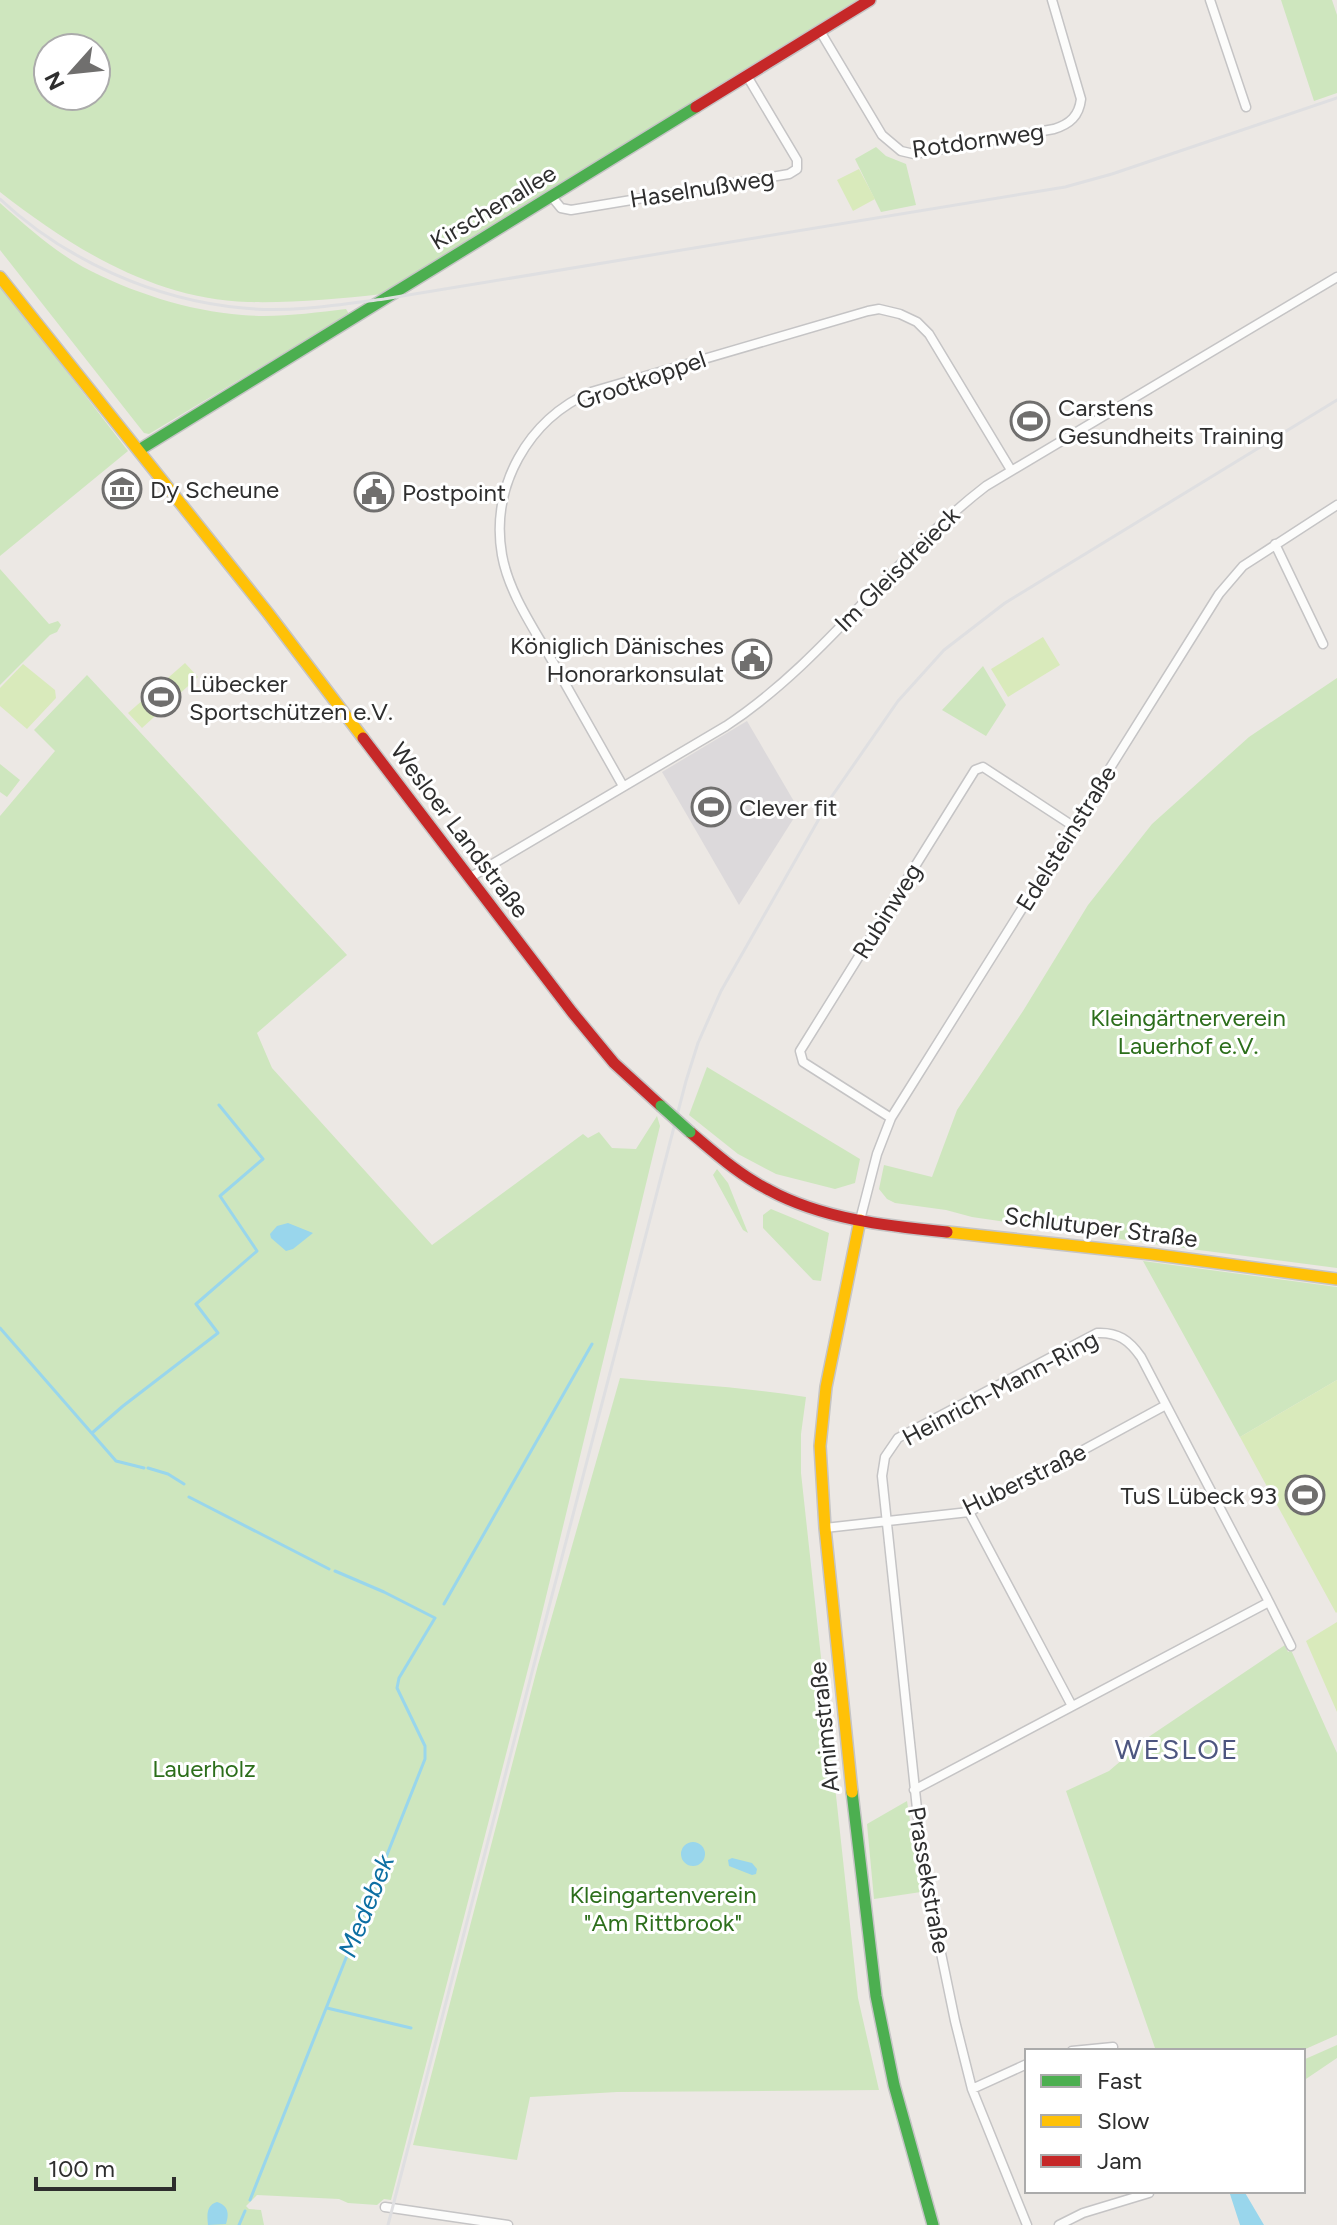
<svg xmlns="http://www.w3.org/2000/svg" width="1337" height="2225" font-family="Figtree,sans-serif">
<rect width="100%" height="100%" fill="#ece8e4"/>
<!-- industrial -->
<path fill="#dcd9db" d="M747,721L799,810L739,905L662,772Z"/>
<!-- green -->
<path fill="#cee6be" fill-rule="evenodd" d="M0,0H857L382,294C338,299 293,303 248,302C153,299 72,248 0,192ZM48,48H96V96H48Z
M1281,0H1332L1337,15V93L1314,101Z
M876,147L886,156L906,164L916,205L881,212L855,159Z
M0,203C26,226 53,250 83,267C130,292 189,311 242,315C276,318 312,313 346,309L349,314L149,434L144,433L0,250Z
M0,285L128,451L0,556Z
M0,569L49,624L58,621L61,625L57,632L50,635L0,685Z
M983,666L1006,705L986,736L942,710Z
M87,675L347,955L257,1033L272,1068L432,1245L583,1134L588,1138L599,1132L612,1148L636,1149L657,1116L660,1126L536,1638L391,2200L384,2199L377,2205L348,2203L339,2199L257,2195L246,2206L249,2209L261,2210L264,2225H0V816L55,751L34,730Z
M1337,678V1268L1168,1246L972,1217L946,1210L895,1203L887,1199L879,1189L884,1165L932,1177L957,1110L1023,1011L1088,905L1152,824L1249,737Z
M0,764L20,780L7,797L0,792Z
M707,1067L860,1159L855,1183L835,1189L776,1174L738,1154L689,1115Z
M717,1169L728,1183L748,1233L743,1230L713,1175Z
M771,1209L829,1233L821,1281L813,1280L763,1228V1215Z
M1143,1261L1337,1287V1380L1240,1437Z
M620,1378C682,1384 745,1387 806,1397L801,1434V1473L858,1998L879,2090L617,2092L530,2097L517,2160L413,2145L538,1665Z
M1285,1645L1288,1652L1291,1650L1337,1753V2035L1301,2051H1156L1066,1791L1109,1771L1150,1736Z
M907,1801L921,1892L874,1899L867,1824Z
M1337,2045V2058L1303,2081V2060Z"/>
<!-- pitch -->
<path fill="#d9eabb" d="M859,169L875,199L853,211L837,180Z
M1043,637L1060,665L1008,697L991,669Z
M185,663L198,677L142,728L128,713Z
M23,664L55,690L56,698L27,729L0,706V688Z
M1337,1380V1612L1336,1613L1240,1437Z
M1337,1622V1712L1306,1641Z"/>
<!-- water -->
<path fill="#99d6ec" d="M288,1223L313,1233L293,1249L286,1251L271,1238L270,1234L277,1226Z
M681 1854a12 12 0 1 1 24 0a12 12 0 1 1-24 0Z
M732,1858L752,1863L757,1869L756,1874L752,1875L729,1866L728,1860Z
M1229,2191H1244L1264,2225H1240Z
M217,2202C229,2206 229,2214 226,2224L208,2225C207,2216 206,2205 217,2202Z"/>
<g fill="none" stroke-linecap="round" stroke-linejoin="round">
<!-- stream -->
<path stroke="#99d6ec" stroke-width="3" d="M0,1328L116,1461L144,1468
M92,1433L123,1406L218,1333L196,1304L257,1251L220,1196L263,1159L219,1105
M148,1468L168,1474L184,1484
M189,1497L329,1569
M444,1604L592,1344
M327,2008L411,2028
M250,2200L425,1759V1746L397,1688L399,1678L435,1618L384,1592L335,1571
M239,2225L245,2211"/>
<defs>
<path id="street" d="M1210,0L1246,107
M820,31L882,135L901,151L914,154L1054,129C1070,124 1079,116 1081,99L1052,0
M552,197L561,208L571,210L789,174L797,169V160L747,76
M1275,544L1323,644
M623,786C600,745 577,705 554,664C535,630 509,594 502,555C490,487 528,419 591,392L868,311L879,309L900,314L917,322L929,334L1011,470
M469,878L726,726C825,661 892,558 986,486L1337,277
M891,1118L803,1062L800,1051L975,770L983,767L1073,826
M860,1220L877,1154L891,1118L1219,594L1243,566L1337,505
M969,1512L1072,1706
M825,1528L969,1512L1166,1405
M1269,1602L1291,1646
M914,1790L1269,1602L1141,1357C1129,1340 1118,1332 1097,1333L898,1438L885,1457L882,1476L923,1866L955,2021L972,2089L1027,2225
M1072,2051L1113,2047
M972,2089L1027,2064
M385,2207L508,2225
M1059,2225L1083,2213L1149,2193"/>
<path id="fast" d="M139,450L696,107
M852,1792L876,1996L894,2085L933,2225"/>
<path id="slow" d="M0,277L268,613L363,738
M947,1232L1151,1254L1337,1279
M852,1792L825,1528L820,1446L826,1387L860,1220"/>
<path id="jam" d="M696,107L870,0
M363,738L572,1012L614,1063L661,1106
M690,1132C715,1153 739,1175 769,1190C822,1219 887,1226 947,1232"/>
</defs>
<!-- street casing -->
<use href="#street" stroke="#c5c4c5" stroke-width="11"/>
<!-- fast casing -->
<use href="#fast" stroke="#c5c4c5" stroke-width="14"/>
<!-- slow casing -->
<use href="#slow" stroke="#c5c4c5" stroke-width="14"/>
<!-- jam casing -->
<use href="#jam" stroke="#c5c4c5" stroke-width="14"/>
<!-- street -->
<use href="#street" stroke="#fcfcfb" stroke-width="8"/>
<!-- fast -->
<use href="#fast" stroke="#4caf50" stroke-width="11"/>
<!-- slow -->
<use href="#slow" stroke="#ffc107" stroke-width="11"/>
<!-- jam -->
<use href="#jam" stroke="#c62828" stroke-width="11"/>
<!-- rail -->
<path stroke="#dfdfe1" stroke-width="3" d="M0,199C65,260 154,300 243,308C289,313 338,305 384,299L1065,187L1112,174L1337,98
M388,2225L686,1081L698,1043L721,991L832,796L898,701L944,650L1005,603L1337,400"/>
<defs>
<path id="fast-bridge" d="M661,1106L690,1132"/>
</defs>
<!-- fast-bridge casing -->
<use href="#fast-bridge" stroke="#c5c4c5" stroke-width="14" stroke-linecap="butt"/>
<!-- fast-bridge -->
<use href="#fast-bridge" stroke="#4caf50" stroke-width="11"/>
</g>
<!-- icons -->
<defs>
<symbol id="stadium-ring" viewBox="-11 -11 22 22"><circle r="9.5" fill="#fff" stroke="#706f6e" stroke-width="1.5"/><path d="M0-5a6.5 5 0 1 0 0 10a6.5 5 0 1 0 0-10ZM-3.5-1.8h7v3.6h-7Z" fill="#706f6e"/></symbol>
<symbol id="museum-ring" viewBox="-11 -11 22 22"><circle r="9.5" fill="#fff" stroke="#706f6e" stroke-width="1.5"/><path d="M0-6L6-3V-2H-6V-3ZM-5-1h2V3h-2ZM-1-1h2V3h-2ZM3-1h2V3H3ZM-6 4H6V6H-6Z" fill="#706f6e"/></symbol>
<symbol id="civic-ring" viewBox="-11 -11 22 22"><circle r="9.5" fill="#fff" stroke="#706f6e" stroke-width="1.5"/><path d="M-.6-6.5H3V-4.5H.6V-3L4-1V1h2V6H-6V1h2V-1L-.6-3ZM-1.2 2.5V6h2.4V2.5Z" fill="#706f6e"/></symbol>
</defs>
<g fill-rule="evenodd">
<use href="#stadium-ring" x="1008" y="399" width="44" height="44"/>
<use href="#museum-ring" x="100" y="467" width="44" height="44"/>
<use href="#civic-ring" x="352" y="470" width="44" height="44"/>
<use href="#civic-ring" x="730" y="637" width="44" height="44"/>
<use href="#stadium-ring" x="139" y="675" width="44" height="44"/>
<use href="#stadium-ring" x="689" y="785" width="44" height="44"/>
<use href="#stadium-ring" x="1283" y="1473" width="44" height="44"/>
</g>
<g text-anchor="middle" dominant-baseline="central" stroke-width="6" stroke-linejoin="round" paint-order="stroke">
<!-- street labels -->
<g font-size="24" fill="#2e2e2e" stroke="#fff">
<text transform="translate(978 140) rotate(-8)">Rotdornweg</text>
<text transform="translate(702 188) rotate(-9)">Haselnußweg</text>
<text transform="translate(493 207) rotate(-31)">Kirschenallee</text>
<text transform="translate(641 380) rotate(-19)">Grootkoppel</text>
<text transform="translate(897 569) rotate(-45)">Im Gleisdreieck</text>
<text transform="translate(460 830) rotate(53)">Wesloer Landstraße</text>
<text transform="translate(1066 838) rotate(-58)">Edelsteinstraße</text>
<text transform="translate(887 911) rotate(-58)">Rubinweg</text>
<text transform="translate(1101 1227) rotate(7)">Schlutuper Straße</text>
<text transform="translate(1000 1388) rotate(-28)">Heinrich-Mann-Ring</text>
<text transform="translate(1024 1479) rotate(-26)">Huberstraße</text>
<text transform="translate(824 1727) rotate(-96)">Arnimstraße</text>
<text transform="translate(929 1880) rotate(80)">Prassekstraße</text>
</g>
<!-- poi labels -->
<g font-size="24" fill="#2e2e2e" stroke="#fff" text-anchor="start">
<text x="1058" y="407">Carstens<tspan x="1058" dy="28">Gesundheits Training</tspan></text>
<text x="150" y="489">Dy Scheune</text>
<text x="402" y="492">Postpoint</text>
<text x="724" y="645" text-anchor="end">Königlich Dänisches<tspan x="724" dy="28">Honorarkonsulat</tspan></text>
<text x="189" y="683">Lübecker<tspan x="189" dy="28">Sportschützen e.V.</tspan></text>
<text x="739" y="807">Clever fit</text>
<text x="1277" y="1495" text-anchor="end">TuS Lübeck 93</text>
</g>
<!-- park labels -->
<g font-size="24" fill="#2c6e1b" stroke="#fff">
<text x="1188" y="1017">Kleingärtnerverein<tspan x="1188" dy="28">Lauerhof e.V.</tspan></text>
<text x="204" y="1768">Lauerholz</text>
<text x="663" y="1894">Kleingartenverein<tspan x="663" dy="28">"Am Rittbrook"</tspan></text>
</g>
<!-- water labels -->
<g font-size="26" font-style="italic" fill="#0d6fa3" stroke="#fff">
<text transform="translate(366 1906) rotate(-68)">Medebek</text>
</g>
<!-- quarter labels -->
<g font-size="28" letter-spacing="2" fill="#4d5680" stroke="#fff">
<text x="1177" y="1749">WESLOE</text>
</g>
</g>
<!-- legend -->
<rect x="1025" y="2049" width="280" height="144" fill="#ffffff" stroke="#ababab" stroke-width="2"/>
<rect x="1041" y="2075" width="40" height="12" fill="#4caf50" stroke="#ababab" stroke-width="2"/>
<text x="1097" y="2089" font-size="24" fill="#2e2e2e">Fast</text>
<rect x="1041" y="2115" width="40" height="12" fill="#ffc107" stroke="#ababab" stroke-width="2"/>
<text x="1097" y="2129" font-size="24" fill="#2e2e2e">Slow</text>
<rect x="1041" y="2155" width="40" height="12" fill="#c62828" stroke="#ababab" stroke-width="2"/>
<text x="1097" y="2169" font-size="24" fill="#2e2e2e">Jam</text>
<!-- north arrow -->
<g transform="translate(72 72) rotate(243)"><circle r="38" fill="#ffffff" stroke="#ababab" stroke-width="2"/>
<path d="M0-6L14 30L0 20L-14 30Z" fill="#706f6e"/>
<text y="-12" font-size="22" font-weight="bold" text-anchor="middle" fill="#2e2e2e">N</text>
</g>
<!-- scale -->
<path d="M36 2177v12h138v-12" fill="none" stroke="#2e2e2e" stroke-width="4"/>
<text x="48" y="2177" font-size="24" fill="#2e2e2e" stroke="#ffffff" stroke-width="6" paint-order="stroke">100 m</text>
</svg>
